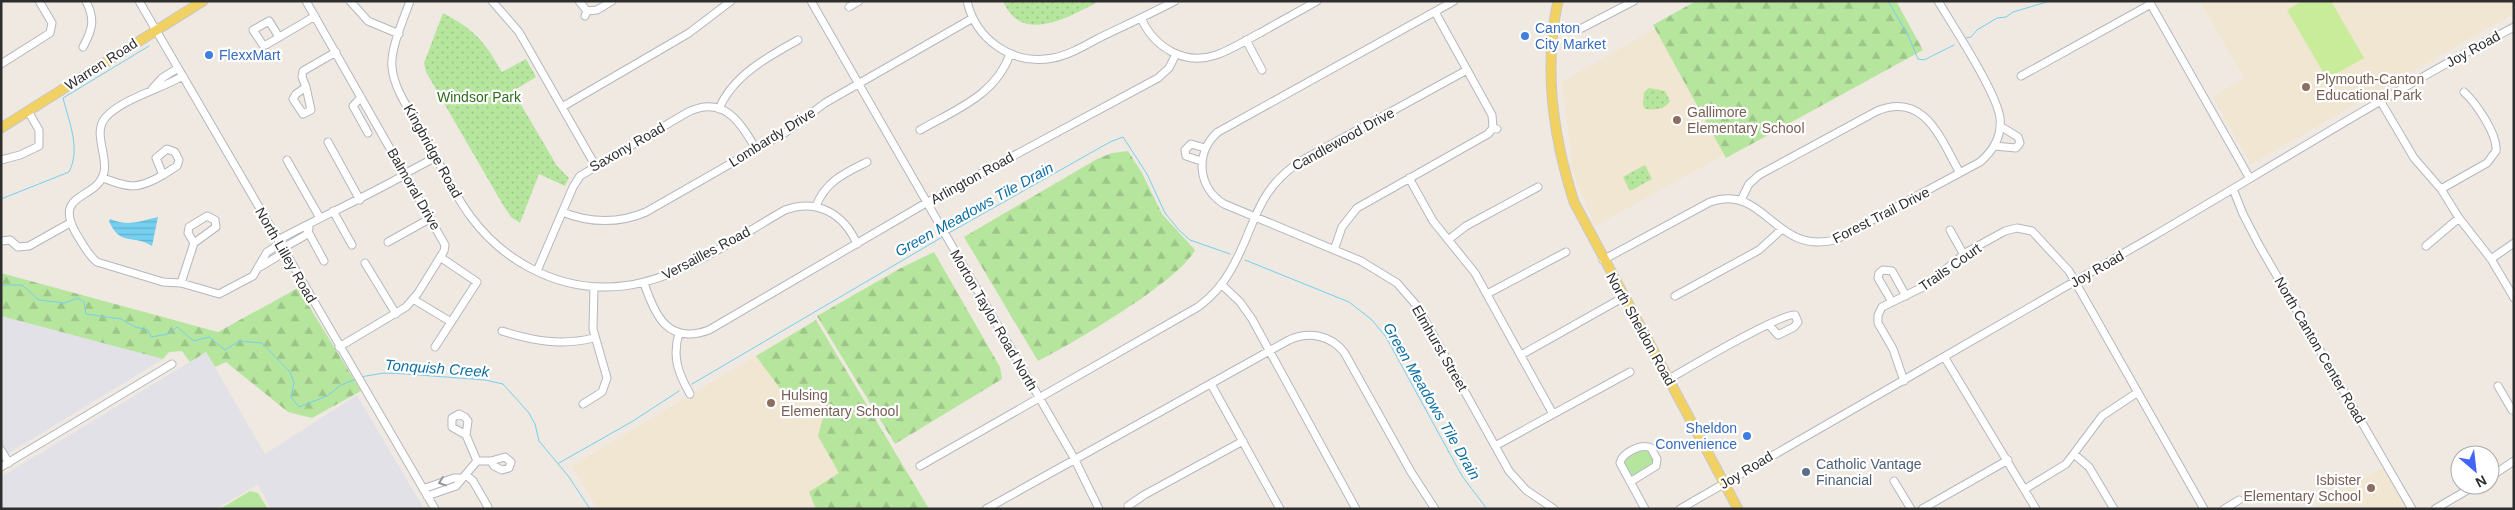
<svg xmlns="http://www.w3.org/2000/svg" width="2515" height="510" font-family="Arial,sans-serif">
<defs>
<pattern id="forest-firs" width="22" height="20" patternUnits="userSpaceOnUse" patternTransform="scale(1.25)"><rect width="22" height="20" fill="#b6e59e"/><path d="M5 1l3.5 6h-7zM16 11l3.5 6h-7z" fill="#9dc588"/></pattern>
<pattern id="park-dots" width="8" height="8" patternUnits="userSpaceOnUse" patternTransform="scale(1.25)"><rect width="8" height="8" fill="#b6e59e"/><path d="M2 2h.1M6 6h.1" fill="none" stroke="#9dc588" stroke-width="1.8" stroke-linecap="round"/></pattern>
<pattern id="water-rules" width="6" height="5" patternUnits="userSpaceOnUse" patternTransform="scale(1.25)"><rect width="6" height="5" fill="#75cff0"/><path d="M0 2.5h6" fill="none" stroke="#66b2ce"/></pattern>
</defs>
<rect width="100%" height="100%" fill="#efe9e1"/>
<!-- industrial -->
<path fill="#e3e1e8" d="M1,316L163,359L1,458Z
M206,352L265,454L357,395L424,509H271L258,484L216,509H1V477Z"/>
<!-- education -->
<path fill="#f0e6d1" d="M1704,1H1810L1856,82L1595,226L1569,162L1572,160L1562,82Z
M2200,1H2514V13L2251,164L2213,97L2244,78Z
M816,320L912,481L866,509H598L572,466Z
M2383,467L2407,509H2311Z"/>
<!-- grass -->
<path fill="#b6e59e" d="M1643,449L1649,451L1654,461L1653,465L1632,476L1624,466L1623,461Z
M250,491L258,493L268,509H220Z"/>
<!-- forest -->
<path fill="url(#forest-firs)" d="M1696,1H1896L1923,50L1726,158L1653,25Z
M1128,151L1142,173L1162,214L1195,250C1179,281 1072,344 1038,361L964,237L1097,159L1112,153Z
M934,252L1000,367L1002,379L895,444L817,316L901,268Z
M1,273L218,332L298,288L361,391L312,418L288,412L226,362L215,367L206,352L190,362L182,351L169,352L163,359L1,316Z
M816,320L929,509H816L809,492L839,473L818,436L826,406L814,390L785,395L756,356Z"/>
<!-- park -->
<path fill="url(#park-dots)" d="M1003,1H1100C1070,16 1022,46 1003,1Z
M443,13C475,30 484,41 502,72L526,59L536,77L513,91L557,166L569,178L565,186L539,174L520,223L511,217L503,205L426,72L424,63Z
M1649,88L1665,91L1670,101C1664,110 1655,110 1645,109L1643,105L1644,92Z
M1645,165L1652,179L1630,191L1623,177Z"/>
<!-- pitch -->
<path fill="#c9ec9a" d="M2302,1H2331L2364,58L2327,79L2287,10Z"/>
<!-- water -->
<path fill="url(#water-rules)" d="M158,217L152,246C134,234 120,247 109,221L110,219C129,227 139,221 158,217Z"/>
<g fill="none" stroke-linecap="round" stroke-linejoin="round">
<!-- stream -->
<path stroke="#75cff0" stroke-width="1" d="M1888,1L1908,35L1918,59L1924,60L1954,45
M1966,38L1971,37L1977,30L1997,18L2006,17L2013,12L2050,1
M1,199L69,172C81,149 69,122 63,98L149,46
M947,234L1110,142L1123,137L1147,174L1165,213L1179,230L1190,240L1230,254
M1245,260L1349,302L1372,320L1386,337L1462,476L1487,509
M1,285H22L39,300L64,303L78,298L84,302L86,314L121,319L135,327L148,330L151,337L168,334L177,327L194,341L209,337L225,350L239,341L262,343L290,372L294,383L291,397L299,407L327,396L341,385L356,379
M360,377L384,373L406,374L485,380L503,384L529,413L535,424L539,441L569,477L590,509
M472,378L478,368
M692,384L944,236
M559,463L633,421L679,391"/>
<defs>
<path id="minor" d="M139,1L435,509
M306,1L445,245L444,251L418,293L406,307L339,347
M350,1L368,21L399,34
M410,1C404,18 390,49 392,67C394,92 414,116 426,138C440,164 453,193 471,217C502,259 553,288 607,287C671,287 730,241 785,210C817,198 844,214 857,244
M492,1L519,32L595,165
M579,1L587,11L585,16
M811,1L1074,458L1099,509
M967,1C976,40 1013,66 1053,58C1069,55 1084,46 1099,38C1124,26 1150,14 1175,1
M1454,1L1218,132C1194,153 1198,188 1224,204L1361,261L1397,283L1417,306L1509,471L1526,490L1554,509
M2149,1L2249,177
M849,7L859,1
M587,11L597,10L612,1
M1435,12L1492,115L1493,128L1497,129
M1141,18C1154,47 1184,66 1216,55C1231,50 1246,40 1260,33C1279,22 1298,12 1317,1
M1582,28L1634,1
M279,37L269,21L253,30L263,45H266L315,16
M1246,40L1262,70
M83,47C93,29 95,19 86,1
M1,64L50,33L52,23L39,1
M183,76C161,89 122,99 106,117C92,132 108,155 104,172C98,201 51,191 77,235C83,244 88,255 97,262L163,282L181,283L219,294L253,276L267,252L280,244
M2021,76L2151,4
M306,87L311,110L303,114L293,99L296,94Z
M306,87L302,77L303,71L336,52
M152,89L162,78L178,68
M361,97L353,106L368,133
M2381,102L2414,158L2441,189L2459,218L2491,259L2514,298
M562,107L689,33L731,1
M719,109C732,76 769,56 798,40
M920,130C955,110 996,95 1010,54
M328,142L360,200
M1994,146L2016,148L2020,143L2018,137L2000,126
M167,149L175,152L179,160L177,166L163,175L156,158Z
M1,160L20,155L39,146V130L28,111
M287,160L320,218
M1201,161L1186,156L1185,150L1191,144L1205,148
M408,172L436,157
M103,178C130,188 137,190 163,175
M1409,178L1433,221L1475,273L1553,414
M2233,189L2243,214L2259,245L2412,509
M2441,189L2487,163L2496,151C2498,135 2476,103 2464,92
M1741,200L1749,184L1759,175L1877,111C1925,91 1941,140 1960,173
M816,206C826,181 845,173 867,162
M333,211L352,245
M562,212C590,223 618,224 646,212L786,132L825,103L973,18
M207,216L215,220L216,227L194,243L188,233L189,227Z
M305,226L324,261
M1950,230L1964,255
M278,240C320,217 364,198 406,174
M1448,240L1466,226L1538,187
M1,241L10,240L18,247L29,246L70,223
M388,242L431,218
M2426,246L2459,218
M283,248L306,235L309,228
M1334,250L1342,227L1357,208L1488,134L1493,128
M2491,259L2514,243
M1603,260L1710,202C1766,183 1773,255 1835,240L1980,162C1994,150 2002,136 2000,118C1997,93 1953,26 1938,1
M365,263L396,314
M260,267L285,252
M537,271L573,187L580,176L688,112C724,95 740,122 756,149
M181,283L194,243
M644,283C655,316 668,345 709,330L926,203L1158,78L1169,68L1176,54
M1221,284L1240,302L1252,319L1356,509
M1487,294L1566,252
M1675,296L1759,250L1781,230
M413,299L451,322
M1892,302L1878,278L1879,273L1883,270L1892,271L1906,296
M502,331C534,341 561,346 594,338
M679,333C672,357 678,373 690,394
M435,347L477,282L440,257
M1521,355L1624,297
M1945,358L2036,509
M1669,379C1686,369 1783,312 1795,315L1798,322L1794,327L1778,335L1769,325
M1904,381L1893,349L1878,323V315L1882,307L1925,286L1967,252L2005,231L2017,228L2032,231L2069,271L2204,509
M1211,384L1280,509
M2498,386L2512,410
M583,404L602,392L607,378L593,329L594,287
M459,414L465,417L468,421L466,435L452,427V418Z
M466,435L477,461
M1495,446L1630,372
M1,450L9,463
M2075,455L2089,467L2114,509
M920,466L1198,307C1210,298 1221,287 1229,273C1256,229 1253,192 1301,161L1467,70
M1,467L172,364
M466,475L473,481L488,507
M2490,477L2514,461
M1894,481L1911,509
M1630,482L1656,466L1657,459L1651,448C1641,443 1622,453 1620,463L1645,509
M423,489L454,478H462
M2025,489L2066,464L2102,416L2138,392
M427,496L456,486L477,461H491L505,457L511,462L509,468L502,470L494,466L491,461
M1128,506L1144,495L1243,441
M986,509L1289,340C1309,331 1330,335 1344,352L1411,472L1435,509
M1680,509C1836,418 1994,329 2150,238C2271,167 2390,92 2514,27
M1922,509L2008,460
M2224,509L2239,500
M2435,509L2476,485"/>
<path id="major" d="M1558,1C1543,69 1553,137 1574,202L1738,509
M1,128L203,1"/>
</defs>
<!-- minor casing -->
<use href="#minor" stroke="#b4b7c1" stroke-width="9"/>
<!-- major casing -->
<use href="#major" stroke="#c9c9c9" stroke-width="11"/>
<!-- minor -->
<use href="#minor" stroke="#fff" stroke-width="7"/>
<!-- major -->
<use href="#major" stroke="#f2d163" stroke-width="9"/>
</g>
<!-- one-way arrows -->
<defs><path id="oneway-chevron" d="M-2-3.5L2.5 0L-2 3.5" fill="none" stroke-width="1.6" stroke-linecap="round" stroke-linejoin="round" transform="scale(1.25)"/></defs>
<use stroke="#969696" href="#oneway-chevron" transform="translate(442 482) rotate(161)"/>
<!-- markers -->
<g fill="#3f7fe0" stroke="#fff" stroke-width="2">
<circle cx="1525" cy="36" r="5"/>
<circle cx="209" cy="55" r="5"/>
<circle cx="1747" cy="436" r="5"/>
</g>
<g fill="#8d6e63" stroke="#fff" stroke-width="2">
<circle cx="2306" cy="87" r="5"/>
<circle cx="1677" cy="120" r="5"/>
<circle cx="771" cy="403" r="5"/>
<circle cx="2371" cy="488" r="5"/>
</g>
<circle fill="#5c6f8a" stroke="#fff" stroke-width="2" cx="1806" cy="472" r="5"/>
<g text-anchor="middle" dominant-baseline="central" stroke-width="4.5" stroke-linejoin="round" paint-order="stroke">
<!-- shop labels -->
<g font-size="14" fill="#366cbe" stroke="#fff" text-anchor="start">
<text x="1535" y="28">Canton<tspan x="1535" dy="16">City Market</tspan></text>
<text x="219" y="55">FlexxMart</text>
<text x="1737" y="428" text-anchor="end">Sheldon<tspan x="1737" dy="16">Convenience</tspan></text>
</g>
<!-- street labels -->
<g font-size="14" fill="#2e2e2e" stroke="#fff">
<text transform="translate(2473 49) rotate(-29)">Joy Road</text>
<text transform="translate(101 64) rotate(-33)">Warren Road</text>
<text transform="translate(772 137) rotate(-32)">Lombardy Drive</text>
<text transform="translate(1343 139) rotate(-29)">Candlewood Drive</text>
<text transform="translate(627 147) rotate(-30)">Saxony Road</text>
<text transform="translate(433 151) rotate(61)">Kingbridge Road</text>
<text transform="translate(972 178) rotate(-29)">Arlington Road</text>
<text transform="translate(414 189) rotate(60)">Balmoral Drive</text>
<text transform="translate(1881 215) rotate(-27)">Forest Trail Drive</text>
<text transform="translate(706 253) rotate(-28)">Versailles Road</text>
<text transform="translate(286 255) rotate(60)">North Lilley Road</text>
<text transform="translate(1950 267) rotate(-35)">Trails Court</text>
<text transform="translate(2097 269) rotate(-30)">Joy Road</text>
<text transform="translate(994 320) rotate(60)">Morton Taylor Road North</text>
<text transform="translate(1641 329) rotate(61)">North Sheldon Road</text>
<text transform="translate(1440 348) rotate(60)">Elmhurst Street</text>
<text transform="translate(2320 350) rotate(60)">North Canton Center Road</text>
<text transform="translate(1746 470) rotate(-31)">Joy Road</text>
</g>
<!-- education labels -->
<g font-size="14" fill="#785e54" stroke="#fff" text-anchor="start">
<text x="2316" y="79">Plymouth-Canton<tspan x="2316" dy="16">Educational Park</tspan></text>
<text x="1687" y="112">Gallimore<tspan x="1687" dy="16">Elementary School</tspan></text>
<text x="781" y="395">Hulsing<tspan x="781" dy="16">Elementary School</tspan></text>
<text x="2361" y="480" text-anchor="end">Isbister<tspan x="2361" dy="16">Elementary School</tspan></text>
</g>
<!-- park labels -->
<g font-size="14" fill="#2c6e1b" stroke="#fff">
<text x="479" y="97">Windsor Park</text>
</g>
<!-- service labels -->
<g font-size="14" fill="#4e5e75" stroke="#fff" text-anchor="start">
<text x="1816" y="464">Catholic Vantage<tspan x="1816" dy="16">Financial</tspan></text>
</g>
<!-- water labels -->
<g font-size="15" font-style="italic" fill="#0d6fa3" stroke="#fff">
<text transform="translate(974 209) rotate(-29)">Green Meadows Tile Drain</text>
<text transform="translate(437 368) rotate(4)">Tonquish Creek</text>
<text transform="translate(1432 401) rotate(60)">Green Meadows Tile Drain</text>
</g>
</g>
<!-- border -->
<rect width="2515" height="510" fill="none" stroke="#2e2e2e" stroke-width="5"/>
<!-- north arrow -->
<g transform="translate(2475 470) rotate(152)"><circle r="24" fill="#ffffff" stroke="#ababab"/>
<path d="M0-4L9 19L0 12L-9 19Z" fill="#4264fb"/>
<text y="-8" font-size="14" font-weight="bold" text-anchor="middle" fill="#2e2e2e">N</text>
</g>
</svg>
